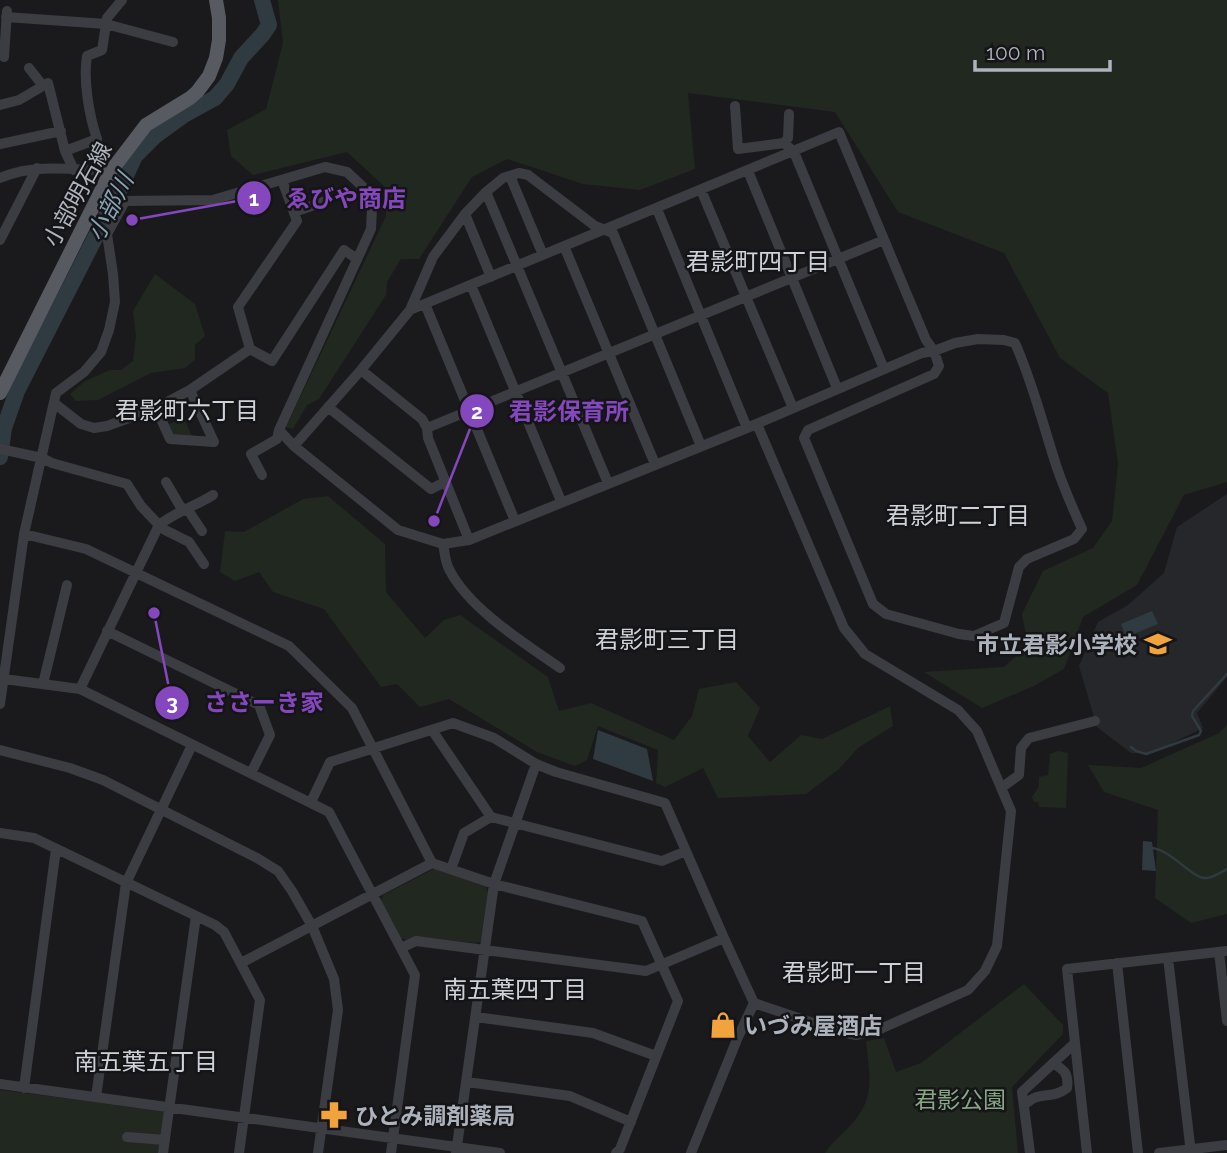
<svg xmlns="http://www.w3.org/2000/svg" width="1227" height="1153" font-family="Raleway,'Noto Sans JP',sans-serif">
<rect width="100%" height="100%" fill="#1a1a1d"/>
<!-- built -->
<path fill="#26272a" d="M1227,494V677L1197,713L1203,728L1152,753H1131L1097,727L1079,666L1098,622L1128,605L1164,573L1177,527Z"/>
<!-- green -->
<path fill="#202820" d="M278,0H1227V482L1184,495L1137,585L1083,617L1064,669L1034,686L982,708L924,672L1004,667L1028,646L1022,614L1043,571L1093,548L1112,521L1118,464L1108,393L1060,358L1004,253L898,212L835,112L688,93L695,169L640,190L583,184L507,159L472,177L419,259H401L387,282L386,295L319,399L307,405L293,429L286,427L386,216L384,186L347,152L253,175L231,156L227,130L266,109L283,43Z
M155,274L195,304L205,336L195,345V360L185,368L151,373L98,400L76,401L70,394L85,381L110,370H121L133,361L136,336L133,311Z
M184,418L192,436L171,435L167,425Z
M328,496L385,544L386,592L425,638L444,620L460,615L548,677L559,711L591,703L674,740L692,716L699,689L736,682L760,708L748,736L770,762L801,735L822,739L890,706L893,726L858,748L839,769L806,794L718,798L703,768L665,787L656,783L658,750L598,726L587,760L575,766L537,752L449,699L420,707L397,684L381,687L324,609L273,592L259,572L235,581L220,572L225,531L244,532L303,499Z
M1227,725V914L1191,923L1155,898L1158,810L1104,792L1088,765L1141,768L1219,733Z
M1058,751L1068,753L1066,808L1039,807L1038,802H1034L1032,797L1039,786V777L1048,775L1050,754Z
M434,869L485,886L488,892L482,941L476,943L416,937L408,940L399,938L381,901L383,895Z
M1024,984L1063,1025V1034L1012,1087L1018,1153H825C831,1143 840,1137 848,1128C876,1099 870,1079 866,1041L884,1038L896,1072L921,1063Z
M0,1090L80,1100L164,1112L159,1153H0Z"/>
<!-- water -->
<path fill="#303b41" d="M1152,611L1158,624L1126,637L1121,624Z
M598,730L647,749L653,781L593,759Z
M1143,841L1152,842L1156,871L1142,870Z"/>
<g fill="none" stroke-linecap="round" stroke-linejoin="round">
<!-- stream -->
<path stroke="#303b41" stroke-width="2.5" d="M1131,747L1136,751L1146,754L1199,735L1201,731L1192,716L1193,711L1227,674
M1152,848C1172,850 1192,879 1206,878C1213,878 1221,872 1227,869"/>
<!-- river -->
<path stroke="#303b41" stroke-width="16" d="M0,457L4,428L17,391L119,191L135,156L155,136L184,115L215,98L227,84L241,58L263,34L269,25L262,0"/>
<!-- minor -->
<path stroke="#3b3d42" stroke-width="10" d="M6,17L106,24L173,42
M4,57L7,11
M29,68L43,86
M0,105L19,100L48,83L65,151L74,170
M735,106L738,149L784,143L788,138L789,114
M784,143L794,152L884,369
M0,144L61,131
M65,151L97,139C89,115 83,80 87,56L102,50L107,18L122,0
M748,171L837,388
M510,176L543,255
M0,178C35,163 74,170 111,171
M282,180L297,221L238,307L250,349L272,361L344,250L357,259
M701,190L793,408
M486,192L608,483
M98,196L125,201L213,200L325,167L347,172L363,187L372,208L371,229L279,430L294,446L398,530L443,544L469,540L747,428L922,353L934,351L926,340L839,132L410,310
M657,209L747,428
M294,212L326,201
M465,214L491,277
M0,240L37,168
M564,246L655,464
M471,285L561,501
M425,304L515,521
M978,339L1004,340L1015,343C1033,383 1043,425 1057,468C1064,488 1073,509 1082,529L1074,539L1027,559L1019,567L1004,623L974,636L959,634L886,614L873,604L804,438L808,430L934,374L939,366L934,351L955,343Z
M361,370L422,419L427,428L428,438L469,540
M54,403L81,424L94,428L107,426L156,408L190,390L250,349
M328,407L431,489L445,482
M156,408L170,439L214,442L190,390
M427,428L884,240
M294,446L361,370L410,310L433,257L465,214L486,192L503,178L519,173L528,175L595,226L613,233L701,446
M0,449L42,458L52,463L127,484L141,506L159,525L165,530L189,542L204,564
M262,475L251,454L277,439L279,430
M166,482L180,506L190,513L202,531
M24,534L86,549L289,646L352,708L432,863
M443,544C445,553 445,563 450,571C471,610 523,642 560,668
M107,631L259,705L270,735L251,773
M4,679L80,689L329,812L415,975L391,1153
M43,684L67,585
M80,689L159,525C175,512 196,506 213,495
M0,704L24,534L56,393L84,372L101,352L109,330L115,302L113,274L107,234L125,201
M432,730L491,817L662,861L686,851
M0,750L70,768L103,780L257,858L278,871L292,891L312,926L334,979L338,1010L318,1153
M1001,788L1019,775L1021,748L1029,738L1095,721
M311,802L330,762L453,723L494,738L536,764L556,772L665,803L724,938L754,1003L738,1037L691,1153
M0,833L34,838L215,925L224,932L260,1000L239,1153
M451,869L464,833L491,817
M401,948L416,941L646,971L724,938
M1219,952L1227,1021
M1168,958L1191,1153
M241,963L432,863L494,884L642,921L678,1001L620,1149L616,1153
M1117,963L1138,1153
M754,1003L840,1032L856,1035L878,1030L968,990L985,971L997,946L1011,811L977,731L958,710L865,654L844,628L757,424
M476,1017L593,1033L656,1056
M467,1082L570,1096L631,1122
M0,1084L500,1153
M24,1088L56,849
M96,1097L126,883L192,745
M1024,1105C1027,1103 1030,1100 1034,1098C1046,1093 1054,1098 1067,1088C1069,1073 1064,1070 1053,1063
M127,1137L165,1140
M163,1153L196,916
M456,1153L494,884L536,764
M1030,1153L1022,1092L1075,1043
M1087,1153L1067,969L1227,951
M1159,1153L1227,1145"/>
<!-- major -->
<path stroke="#575a61" stroke-width="14" d="M0,393L111,171L146,125L190,98L197,92L209,76L216,58L219,40V18L216,0"/>
</g>
<!-- icons -->
<defs>
<symbol id="school-bare" viewBox="-9 -9 18 18"><path d="M0-5L7-2L0 1L-7-2ZM-4 1L0 2.5L4 1V4Q0 6-4 4Z" fill="#f1a33e" stroke="#151518" stroke-width="2.5" paint-order="stroke"/></symbol>
<symbol id="shop-bare" viewBox="-9 -9 18 18"><path d="M-5-2.5h2.3a2.7 3.5 0 0 1 5.4 0H5L5.5 6h-11ZM-1.5-2.5h3a1.5 2.3 0 0 0-3 0Z" fill="#f1a33e" stroke="#151518" stroke-width="2.5" paint-order="stroke"/></symbol>
<symbol id="pharmacy-bare" viewBox="-9 -9 18 18"><path d="M-2-6h4v4h4v4h-4v4h-4v-4h-4v-4h4Z" fill="#f1a33e" stroke="#151518" stroke-width="2.5" paint-order="stroke"/></symbol>
</defs>
<g fill-rule="evenodd">
<use href="#school-bare" x="1139" y="625" width="38" height="38"/>
<use href="#shop-bare" x="704" y="1006" width="38" height="38"/>
<use href="#pharmacy-bare" x="315" y="1096" width="38" height="38"/>
</g>
<g text-anchor="middle" dominant-baseline="central" stroke-width="5" stroke-linejoin="round" paint-order="stroke">
<!-- street labels -->
<g font-size="23" fill="#adb3bc" stroke="#151518">
<text transform="translate(77 194) rotate(-61)">小部明石線</text>
</g>
<!-- poi labels -->
<g font-size="23" font-weight="bold" fill="#adb3bc" stroke="#151518" text-anchor="start">
<text x="1137" y="644" text-anchor="end">市立君影小学校</text>
<text x="744" y="1025">いづみ屋酒店</text>
<text x="355" y="1115">ひとみ調剤薬局</text>
</g>
<!-- park labels -->
<g font-size="23" fill="#86a684" stroke="#151518">
<text x="960" y="1099">君影公園</text>
</g>
<!-- water labels -->
<g font-size="24" font-style="italic" fill="#85a4b6" stroke="#151518">
<text transform="translate(110 207) rotate(-63)">小部川</text>
</g>
<!-- neighbourhood labels -->
<g font-size="24" fill="#ced2d8" stroke="#151518">
<text x="758" y="261">君影町四丁目</text>
<text x="187" y="410">君影町六丁目</text>
<text x="958" y="515">君影町二丁目</text>
<text x="667" y="639">君影町三丁目</text>
<text x="854" y="972">君影町一丁目</text>
<text x="515" y="989">南五葉四丁目</text>
<text x="146" y="1061">南五葉五丁目</text>
</g>
</g>
<!-- callouts -->
<path fill="none" stroke="#8547be" stroke-width="2.5" d="M132 220L254 198M434 521L477 411M154 613L172 703"/>
<g fill="#8547be" stroke="#151518" stroke-width="2.5">
<circle cx="132" cy="220" r="7"/>
<circle cx="434" cy="521" r="7"/>
<circle cx="154" cy="613" r="7"/>
<circle cx="254" cy="198" r="18"/>
<circle cx="477" cy="411" r="18"/>
<circle cx="172" cy="703" r="18"/>
</g>
<g font-size="21" text-anchor="middle" font-weight="bold" fill="#fff">
<text x="254" y="206">1</text>
<text x="477" y="419">2</text>
<text x="172" y="710">3</text>
</g>
<g font-size="24" text-anchor="middle" font-weight="bold" fill="#8547be" stroke="#151518" stroke-width="5" stroke-linejoin="round" paint-order="stroke">
<text x="346" y="207">ゑびや商店</text>
<text x="569" y="420">君影保育所</text>
<text x="264" y="711">ささーき家</text>
</g>
<!-- scale -->
<path d="M975 60v10h135v-10" fill="none" stroke="#adb3bc" stroke-width="3.5"/>
<text x="986" y="60" font-size="21" fill="#adb3bc" stroke="#151518" stroke-width="5" paint-order="stroke">100 m</text>
</svg>
